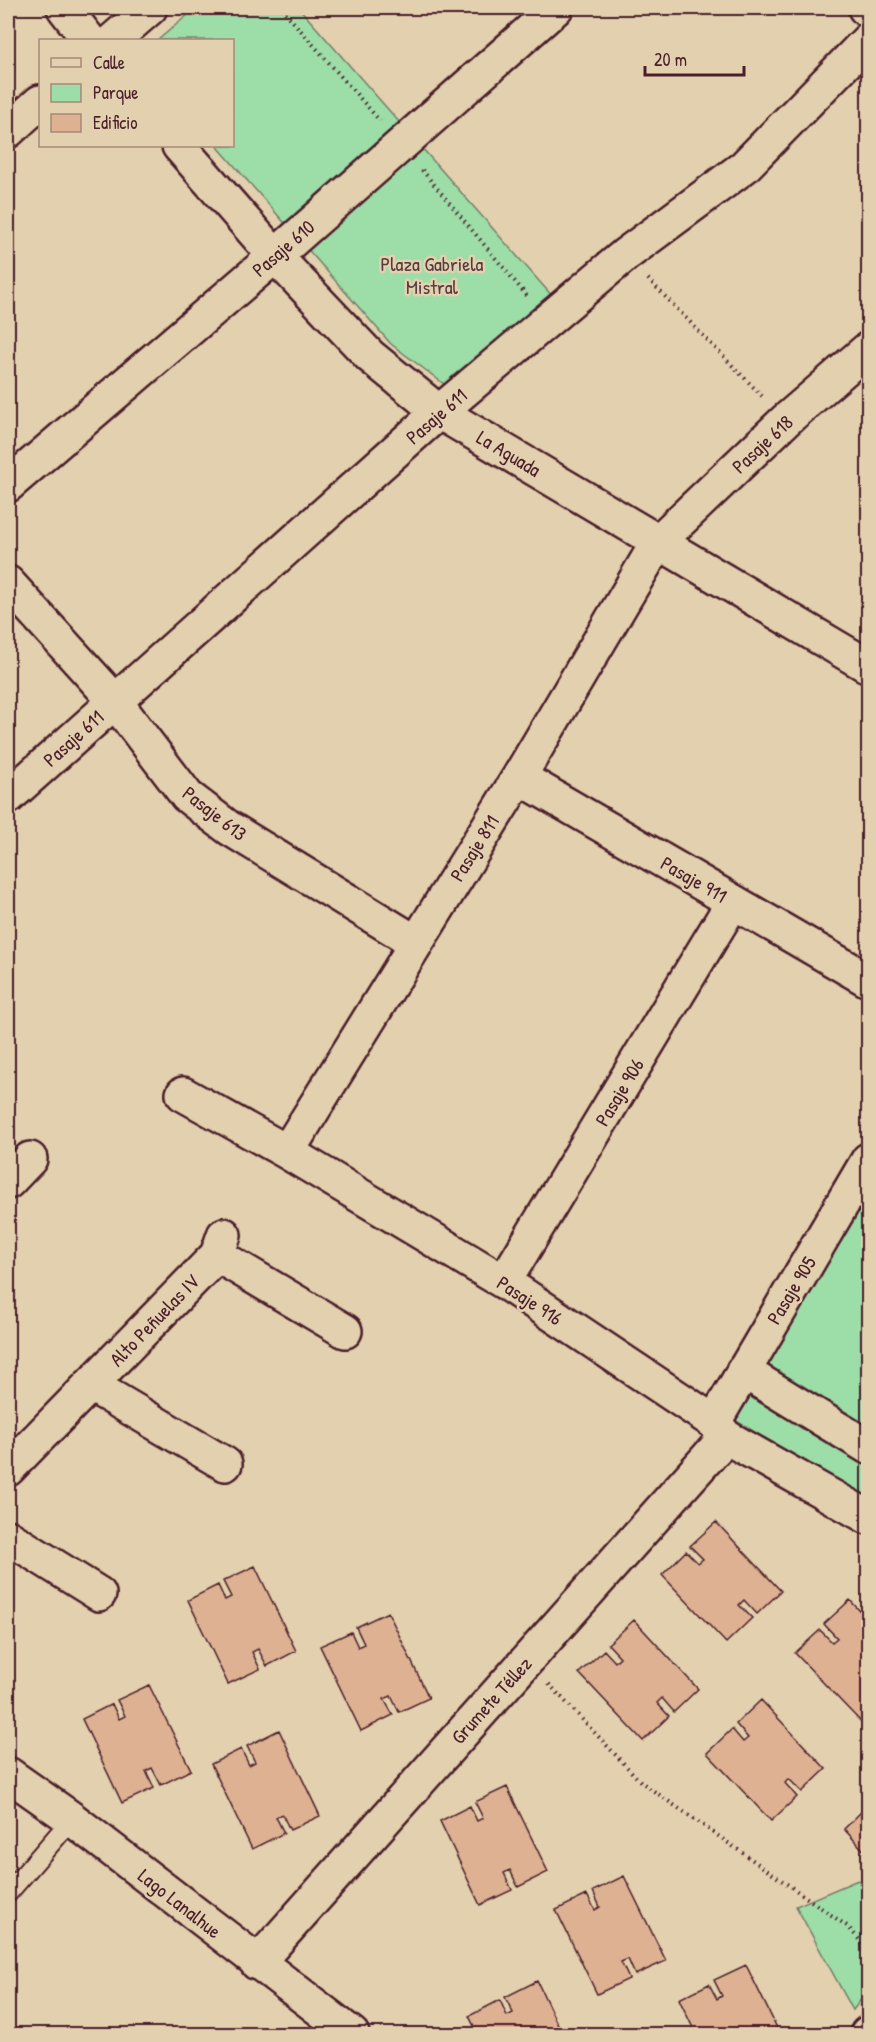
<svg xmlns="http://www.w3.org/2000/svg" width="876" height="2042" font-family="'Patrick Hand',sans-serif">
<rect width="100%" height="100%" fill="#e2d0ae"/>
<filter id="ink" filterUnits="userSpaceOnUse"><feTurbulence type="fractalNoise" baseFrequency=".0167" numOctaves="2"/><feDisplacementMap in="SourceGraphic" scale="12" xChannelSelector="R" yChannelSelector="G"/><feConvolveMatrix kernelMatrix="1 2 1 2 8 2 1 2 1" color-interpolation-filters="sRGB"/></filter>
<g filter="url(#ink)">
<!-- green -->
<path fill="#9ddda7" stroke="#747e69" stroke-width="1.5" d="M196,8H299L553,297L452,390L391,344L217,146H232V40H158Z
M868,1186V1431L760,1367Z
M748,1394L868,1464V1500L733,1419Z
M858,1880L868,1891V1990L853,2010L796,1906Z"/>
<!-- building -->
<path fill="#ddb192" stroke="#4a1f2b" stroke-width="1.5" d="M716,1522L781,1591L757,1614L744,1600L739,1605L752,1618L726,1643L662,1575L686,1551L698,1563L703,1559L690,1546Z
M255,1566L296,1651L267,1666L258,1649L252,1652L260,1669L228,1684L188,1600L218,1585L225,1600L231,1597L223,1581Z
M850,1600L868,1620V1713L860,1721L795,1653L820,1630L832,1642L837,1638L824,1624Z
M388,1612L429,1698L399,1712L391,1696L384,1699L393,1715L361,1731L320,1646L351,1632L358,1647L364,1644L356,1627Z
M634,1620L698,1689L674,1712L662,1698L657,1703L669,1716L643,1741L579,1673L604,1650L615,1662L620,1657L608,1644Z
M149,1685L191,1770L161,1785L152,1768L146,1771L154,1788L122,1803L82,1719L112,1704L119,1719L125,1716L117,1700Z
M761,1700L826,1769L802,1792L789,1779L785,1783L797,1797L771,1821L707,1753L732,1729L743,1742L748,1738L736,1724Z
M279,1730L320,1816L290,1830L282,1814L276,1817L284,1833L252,1849L211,1764L241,1749L249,1765L255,1762L247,1746Z
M507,1787L548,1872L518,1887L510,1870L504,1873L512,1890L480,1905L440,1821L470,1806L477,1821L483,1818L475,1802Z
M868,1805V1855L844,1829Z
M624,1876L666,1961L635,1975L628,1959L621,1962L629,1979L597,1994L556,1910L587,1895L595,1910L600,1907L593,1891Z
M746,1965L780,2034H696L679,1999L709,1984L717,1999L722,1996L714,1980Z
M537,1981L562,2034H478L469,2016L500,2000L507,2016L513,2013L505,1997Z"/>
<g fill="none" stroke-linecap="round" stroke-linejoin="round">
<defs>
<path id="service" d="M8,1893L72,1819"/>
<path id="minor" d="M64,8L89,40
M865,8L868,11
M179,146L275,256L370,356L439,412L868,666
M8,485L275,256L556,8
M8,583L114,700L187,796L229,828L415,942
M519,777L868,980
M8,797L439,412L625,255L744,167L868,40
M183,1094L287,1152L504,1282L714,1422L726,1437L868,1517
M287,1152L519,777L658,542L786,420L868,349
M8,1182L30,1159
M217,1255L345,1331
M504,1282L733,902
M743,1371L868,1447
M91,1385L225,1464
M714,1422L868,1160
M8,1469L217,1255L224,1235
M8,1537L99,1594
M257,1963L726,1437"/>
<path id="tertiary" d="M867,2034L868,2033"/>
<path id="secondary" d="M113,40L150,8
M8,131L40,102
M8,1774L72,1819L352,2034"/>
</defs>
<!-- service casing -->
<use href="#service" stroke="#4a1f2b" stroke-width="22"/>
<!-- minor casing -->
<use href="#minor" stroke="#4a1f2b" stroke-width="38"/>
<!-- tertiary casing -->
<use href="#tertiary" stroke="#4a1f2b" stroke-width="38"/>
<!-- secondary casing -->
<use href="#secondary" stroke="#4a1f2b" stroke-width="38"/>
<!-- path -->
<path stroke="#4a1f2b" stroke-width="4" stroke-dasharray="1.5 4.5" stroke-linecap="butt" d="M281,8L380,121
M422,170L527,296
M648,279L762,396
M549,1684L641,1782L847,1926L868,1949"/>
<!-- service -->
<use href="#service" stroke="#e2d0ae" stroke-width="18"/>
<!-- minor -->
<use href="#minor" stroke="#e2d0ae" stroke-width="33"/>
<!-- tertiary -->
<use href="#tertiary" stroke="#e2d0ae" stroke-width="33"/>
<!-- secondary -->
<use href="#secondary" stroke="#e2d0ae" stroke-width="33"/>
</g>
</g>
<g text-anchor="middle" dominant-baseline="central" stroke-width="5" stroke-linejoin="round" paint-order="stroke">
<!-- street labels -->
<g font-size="20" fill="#4a1f2b" stroke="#e2d0ae">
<text transform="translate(283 248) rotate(-41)">Pasaje 610</text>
<text transform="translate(436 416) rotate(-41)">Pasaje 611</text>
<text transform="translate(762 444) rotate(-43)">Pasaje 618</text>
<text transform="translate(509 453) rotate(31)">La Aguada</text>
<text transform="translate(73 738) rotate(-42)">Pasaje 611</text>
<text transform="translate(215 813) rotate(38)">Pasaje 613</text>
<text transform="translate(474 848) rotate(-58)">Pasaje 811</text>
<text transform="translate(694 879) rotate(30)">Pasaje 911</text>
<text transform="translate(619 1092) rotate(-59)">Pasaje 906</text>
<text transform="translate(791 1290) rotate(-59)">Pasaje 905</text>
<text transform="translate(530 1300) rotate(33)">Pasaje 916</text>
<text transform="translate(154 1320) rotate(-46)">Alto Peñuelas IV</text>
<text transform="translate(491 1700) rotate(-48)">Grumete Téllez</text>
<text transform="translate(180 1903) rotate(38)">Lago Lanalhue</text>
</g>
<!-- park labels -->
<g font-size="20" fill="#563c3e" stroke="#e2d0ae">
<text x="432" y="263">Plaza Gabriela<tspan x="432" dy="23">Mistral</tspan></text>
</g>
</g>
<!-- margin -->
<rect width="876" height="2042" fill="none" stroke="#e2d0ae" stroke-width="30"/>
<rect x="15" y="15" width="846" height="2012" fill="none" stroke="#4a1f2b" stroke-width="2" filter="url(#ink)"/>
<!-- legend -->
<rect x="39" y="39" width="195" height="108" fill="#e2d0ae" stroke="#a5897a" stroke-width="1.5"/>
<rect x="51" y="58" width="30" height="9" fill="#e2d0ae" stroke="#a5897a" stroke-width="1.5"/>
<text x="93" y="69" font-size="18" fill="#4a1f2b">Calle</text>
<rect x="51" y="84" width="30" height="18" fill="#9ddda7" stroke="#a5897a" stroke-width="1.5"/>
<text x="93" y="99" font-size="18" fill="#4a1f2b">Parque</text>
<rect x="51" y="114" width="30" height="18" fill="#ddb192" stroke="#a5897a" stroke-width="1.5"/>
<text x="93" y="129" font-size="18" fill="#4a1f2b">Edificio</text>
<!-- scale -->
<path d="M645 66v9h99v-9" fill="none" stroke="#4a1f2b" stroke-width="3"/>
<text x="654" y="66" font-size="18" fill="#4a1f2b" stroke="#e2d0ae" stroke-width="4.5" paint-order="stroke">20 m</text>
</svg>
